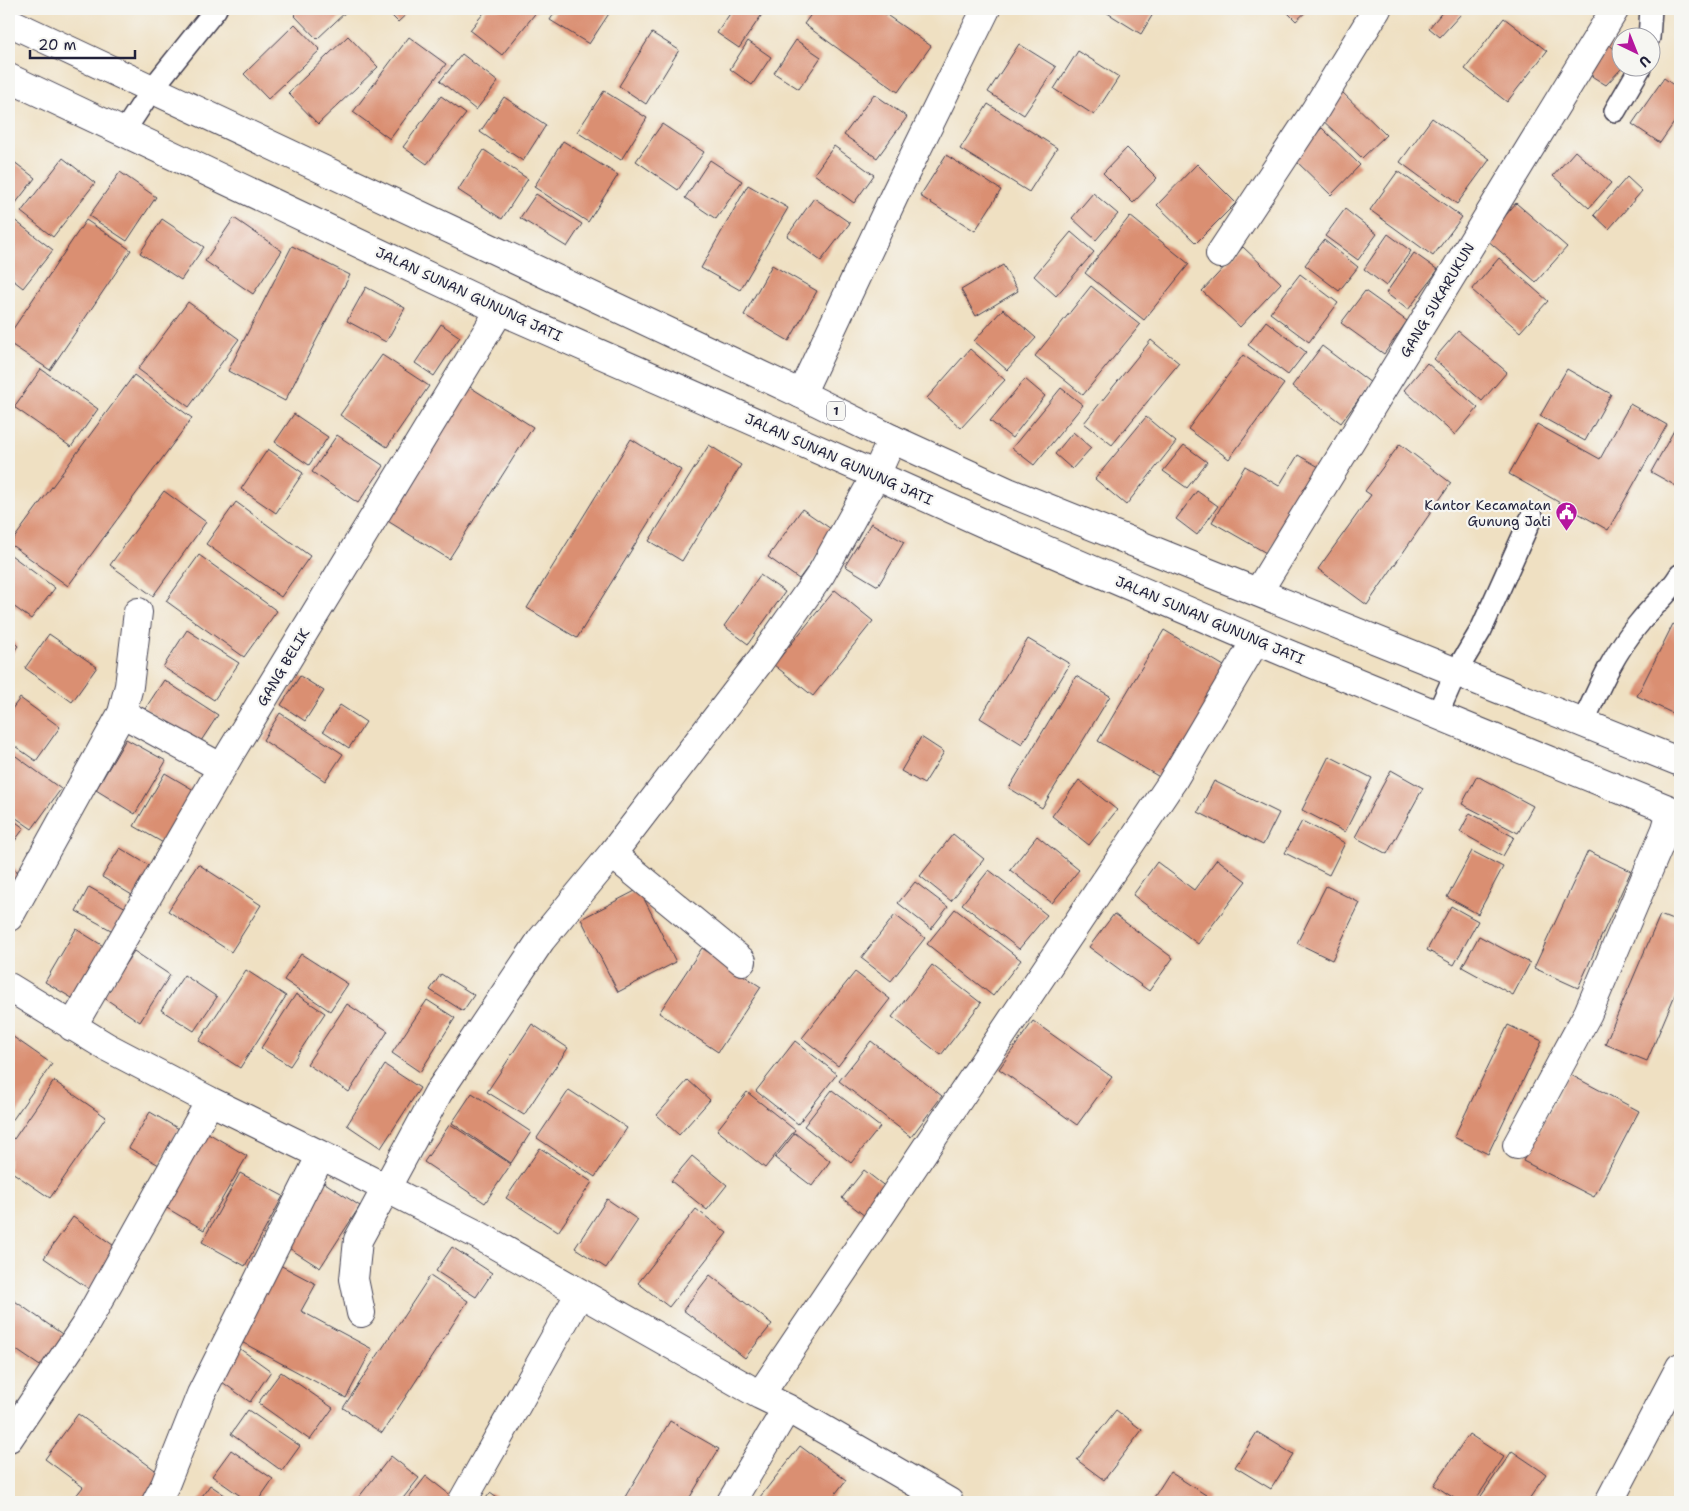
<svg xmlns="http://www.w3.org/2000/svg" width="1689" height="1511" font-family="'Shantell Sans',sans-serif">
<rect width="100%" height="100%" fill="#f6f6f2"/>
<filter id="ink" filterUnits="userSpaceOnUse"><feTurbulence type="fractalNoise" baseFrequency=".02" numOctaves="2"/><feDisplacementMap in="SourceGraphic" scale="10" xChannelSelector="R" yChannelSelector="G"/><feConvolveMatrix kernelMatrix="1 2 1 2 8 2 1 2 1" color-interpolation-filters="sRGB"/></filter>
<filter id="wash" filterUnits="userSpaceOnUse"><feTurbulence type="fractalNoise" baseFrequency=".0096" numOctaves="4" result="noise"/><feDisplacementMap in="SourceGraphic" scale="20" xChannelSelector="R" yChannelSelector="G"/><feGaussianBlur stdDeviation="1.12" result="paint"/><feColorMatrix in="noise" values="0 0 0 0 0 0 0 0 0 0 0 0 0 0 0 0 0 1.4 0 .05"/><feComposite in="paint" operator="in"/></filter>
<g filter="url(#wash)">
<rect width="100%" height="100%" fill="#efe0c2"/>
<g id="blocks">
<!-- building -->
<path fill="#da8f72" d="M300,9H349L317,39L294,15Z
M385,9H412L398,22Z
M487,9H537L538,10L502,55L470,30Z
M557,9H612L589,44L550,20Z
M733,9H757L763,13L739,48L717,33Z
M815,9H878L931,46L898,92L804,24Z
M1101,9H1156L1141,34Z
M1284,9H1309L1296,21Z
M1445,9H1454L1461,14L1440,37L1429,28Z
M1504,18L1547,51L1507,102L1465,69Z
M295,24L320,50L268,99L244,74Z
M652,33L679,50L646,104L619,86Z
M348,36L378,67L318,124L288,93Z
M409,37L446,64L390,139L353,112Z
M1603,39L1622,56V68L1606,85L1582,70Z
M796,40L821,57L799,89L774,73Z
M748,41L771,57L752,85L730,69Z
M1019,44L1056,67L1024,115L988,92Z
M1078,51L1119,77L1094,115L1054,89Z
M462,54L498,82L476,110L440,81Z
M1664,78L1680,90V114L1660,143L1632,124Z
M1339,89L1386,135L1362,158L1315,113Z
M604,91L647,118L621,160L577,132Z
M874,94L907,117L877,158L844,135Z
M441,96L466,114L427,164L403,147Z
M504,97L546,125L523,161L480,132Z
M988,104L1057,148L1029,192L960,149Z
M1432,118L1490,159L1457,204L1400,162Z
M662,124L704,152L678,190L636,161Z
M1322,128L1360,165L1331,195L1293,158Z
M563,141L618,175L588,222L534,187Z
M834,146L874,175L854,203L814,174Z
M1127,148L1157,178L1133,203L1103,173Z
M484,150L528,179L502,219L458,190Z
M1575,151L1611,183L1589,208L1553,176Z
M946,155L1001,190L975,231L920,196Z
M9,158L35,178L9,212Z
M63,158L95,183L53,237L21,212Z
M710,160L742,181L716,219L685,198Z
M1197,164L1236,203L1196,243L1157,205Z
M1398,171L1462,217L1433,256L1370,210Z
M120,172L156,197L127,241L89,216Z
M1627,177L1642,191L1609,229L1594,215Z
M748,185L788,208L740,290L701,268Z
M1093,193L1118,214L1096,240L1072,218Z
M536,194L582,224L567,247L520,218Z
M814,198L850,223L821,261L787,236Z
M1516,203L1567,247L1536,282L1486,239Z
M1345,209L1377,234L1358,260L1325,236Z
M1130,216L1189,264L1144,320L1085,273Z
M234,218L282,251L253,294L205,261Z
M13,219L53,250L23,288L9,277V224Z
M162,219L204,247L181,280L140,253Z
M86,220L131,250L50,370L9,343V335Z
M1071,232L1094,252L1056,296L1034,276Z
M1388,234L1411,251L1386,286L1364,269Z
M1324,240L1358,267L1339,291L1305,265Z
M292,246L350,275L285,401L228,371Z
M1243,247L1281,283L1240,327L1202,291Z
M1414,253L1438,270L1408,310L1386,293Z
M1499,258L1548,301L1520,332L1472,290Z
M772,265L817,291L789,341L744,315Z
M1003,265L1018,291L976,316L961,290Z
M1300,274L1338,303L1309,342L1270,313Z
M1091,286L1140,325L1083,395L1035,356Z
M366,287L405,308L386,342L347,321Z
M1365,291L1407,321L1384,354L1341,323Z
M188,302L239,339L189,407L138,369Z
M1003,309L1036,338L1007,370L974,341Z
M1266,321L1306,352L1288,375L1248,345Z
M441,324L460,337L434,376L415,363Z
M1458,331L1507,372L1482,401L1434,359Z
M1151,340L1179,363L1112,445L1084,423Z
M1322,346L1371,383L1341,423L1292,386Z
M970,349L1005,380L961,428L927,398Z
M382,355L429,386L387,447L340,415Z
M1243,355L1284,384L1229,459L1188,429Z
M1427,363L1478,408L1455,435L1404,390Z
M41,369L98,409L71,447L14,407Z
M1567,369L1611,394L1585,441L1540,416Z
M134,375L192,418L68,586L10,544Z
M1025,379L1045,396L1012,438L990,421Z
M462,382L533,427L449,559L378,515Z
M1061,388L1083,405L1034,465L1012,448Z
M1630,404L1667,425L1608,530L1509,474L1537,424L1600,459Z
M294,414L328,437L309,465L275,442Z
M1146,417L1176,442L1126,505L1095,479Z
M1677,425L1680,427V483L1678,487L1651,472Z
M1073,432L1091,448L1072,469L1055,454Z
M337,435L384,466L358,503L312,472Z
M631,439L681,470L577,638L527,608Z
M1400,444L1451,483L1367,605L1318,569L1371,495L1365,491Z
M709,445L741,465L682,561L649,541Z
M1184,445L1207,462L1187,488L1163,471Z
M268,449L303,473L276,513L241,489Z
M1298,455L1319,467L1268,554L1212,522L1245,466L1279,486Z
M164,491L206,522L153,596L110,565Z
M1197,491L1218,506L1197,535L1176,519Z
M236,502L310,556L281,597L206,544Z
M802,509L834,531L799,579L768,557Z
M871,523L904,542L878,586L845,566Z
M11,555L55,588L31,619L9,603V558Z
M199,555L277,611L244,657L166,601Z
M760,575L785,592L748,644L724,626Z
M835,590L873,621L813,696L774,665Z
M1673,624L1680,628V701L1674,714L1637,696Z
M187,630L239,663L214,700L163,667Z
M1164,630L1234,672L1168,782L1098,741Z
M49,634L97,667L72,702L25,668Z
M9,638L18,646L9,658Z
M1028,639L1070,664L1022,744L980,718Z
M300,676L324,691L305,721L281,705Z
M1076,676L1110,696L1042,808L1009,788Z
M164,680L218,715L199,744L145,709Z
M20,698L60,727L36,761L9,742V713Z
M340,705L366,722L349,748L323,731Z
M280,713L343,754L325,781L263,740Z
M921,737L944,752L924,784L901,771Z
M126,739L166,761L135,814L96,790Z
M9,751L61,789L32,829L9,813Z
M1329,756L1372,778L1345,832L1302,810Z
M1391,770L1423,788L1387,854L1355,837Z
M165,773L204,796L172,848L134,826Z
M1477,776L1533,806L1518,833L1462,804Z
M1079,780L1117,810L1089,845L1052,816Z
M1214,781L1279,813L1263,845L1198,812Z
M1470,813L1514,837L1503,856L1460,832Z
M9,817L24,828L9,849Z
M1302,821L1345,843L1329,875L1285,853Z
M953,834L984,859L951,901L920,876Z
M1037,836L1079,870L1052,903L1010,870Z
M120,848L160,872L142,901L102,877Z
M1472,851L1503,867L1478,914L1447,897Z
M1588,851L1631,871L1578,988L1534,968Z
M1217,859L1246,881L1198,944L1133,895L1157,862L1194,890Z
M198,864L261,905L231,952L168,911Z
M9,865L29,880L9,907Z
M989,870L1047,915L1019,949L962,904Z
M915,882L948,907L931,929L898,903Z
M1326,886L1360,903L1332,960L1297,943Z
M89,887L135,913L122,936L76,911Z
M639,889L676,962L618,992L581,919Z
M1451,906L1478,921L1454,965L1427,950Z
M955,909L1021,960L993,996L927,944Z
M1114,914L1173,958L1149,991L1089,947Z
M895,915L925,938L891,981L861,958Z
M1660,915L1680,923V983L1647,1061L1605,1044Z
M76,929L113,952L82,1004L45,982Z
M1479,936L1530,963L1513,995L1462,967Z
M702,948L761,987L718,1052L659,1013Z
M134,951L170,975L140,1022L103,997Z
M301,954L348,984L330,1011L284,980Z
M932,965L981,1003L941,1055L892,1017Z
M246,970L286,996L240,1068L199,1041Z
M855,972L890,999L838,1066L802,1038Z
M441,974L474,995L463,1011L430,990Z
M184,975L217,997L194,1031L161,1010Z
M296,994L325,1013L290,1066L261,1048Z
M427,1000L455,1018L420,1072L392,1053Z
M347,1004L388,1031L349,1092L307,1064Z
M1033,1021L1112,1077L1077,1125L999,1069Z
M532,1024L568,1048L524,1115L487,1092Z
M1508,1025L1542,1041L1488,1154L1454,1137Z
M9,1034L52,1064L9,1125Z
M795,1041L837,1074L798,1124L756,1091Z
M871,1041L942,1096L911,1137L839,1081Z
M385,1065L420,1088L381,1148L347,1125Z
M1569,1074L1639,1111L1594,1197L1523,1161Z
M688,1080L710,1100L679,1135L657,1115Z
M54,1081L106,1117L50,1198L9,1170V1135L14,1139Z
M569,1090L627,1128L595,1177L537,1138Z
M832,1090L880,1127L851,1163L804,1126Z
M747,1092L795,1130L765,1168L717,1130Z
M472,1093L531,1132L511,1163L452,1123Z
M150,1112L179,1129L159,1165L129,1148Z
M450,1124L511,1164L485,1203L424,1162Z
M203,1130L247,1156L204,1230L160,1204Z
M795,1133L830,1161L812,1186L775,1158Z
M540,1148L592,1182L558,1232L506,1198Z
M692,1156L727,1185L707,1210L671,1181Z
M864,1170L887,1188L865,1216L842,1198Z
M240,1173L283,1196L245,1266L202,1242Z
M322,1181L360,1206L320,1268L281,1243Z
M607,1199L638,1220L606,1268L575,1248Z
M696,1209L727,1233L669,1307L638,1283Z
M73,1217L120,1250L92,1291L44,1258Z
M452,1247L492,1273L476,1297L436,1271Z
M274,1262L316,1284L301,1311L372,1349L346,1398L234,1338Z
M710,1275L772,1324L745,1358L683,1310Z
M430,1276L468,1301L382,1433L343,1408Z
M9,1297L65,1336L43,1368L9,1345Z
M236,1346L271,1371L250,1402L215,1377Z
M281,1372L333,1408L310,1440L258,1403Z
M248,1410L300,1446L282,1471L231,1434Z
M1116,1410L1142,1430L1104,1480L1077,1460Z
M78,1414L162,1475L142,1502H82L75,1497L83,1487L45,1459Z
M670,1421L719,1449L687,1502H622Z
M1257,1432L1293,1454L1271,1489L1235,1467Z
M1469,1434L1504,1457L1474,1502H1460L1434,1485Z
M800,1446L846,1480L829,1502H756Z
M231,1450L273,1479L257,1502H249L212,1476Z
M1512,1451L1546,1474L1527,1502H1477Z
M391,1456L419,1478L400,1502H355Z
M1170,1472L1209,1497L1206,1502H1151Z
M426,1476L454,1498L451,1502H406Z
M210,1485L235,1502H198Z
M490,1493L503,1502H483Z"/>
</g>
</g>
<g filter="url(#ink)">
<use href="#blocks" fill-opacity="0" stroke="#413e4f" stroke-width="1"/>
<g fill="none" stroke-linecap="round" stroke-linejoin="round">
<defs>
<path id="lane" d="M1649,38L1651,9
M1615,111L1640,68
M123,133L152,89L216,9
M1437,715L1456,672L1481,630L1532,516
M1583,723C1599,687 1614,652 1640,622C1654,604 1668,595 1680,575"/>
<path id="street" d="M1220,254L1314,112L1377,9
M801,394L895,194L986,9
M1258,592L1615,9
M122,713L222,768
M612,854L742,961
M9,917L122,713L129,686L138,612
M9,987L107,1047L210,1101L321,1155L478,1235L760,1395L787,1408L949,1502
M72,1027L231,752L500,310
M1517,1145L1588,1013L1666,829L1671,811
M361,1313L354,1279L358,1240L438,1093L541,940L612,854L760,661L821,574L876,475L892,439
M760,1395L1172,782L1256,640
M9,1438L84,1327L210,1101
M156,1502L165,1485L201,1394L321,1155
M462,1502L580,1293
M731,1502L787,1408
M1609,1502L1680,1367"/>
<path id="highway" d="M9,22L801,394L892,439L1008,492L1680,762
M9,78L500,310L876,475L983,523L1286,653L1680,814"/>
</defs>
<!-- lane casing -->
<use href="#lane" stroke="#413e4f" stroke-width="24"/>
<!-- street casing -->
<use href="#street" stroke="#413e4f" stroke-width="30"/>
<!-- highway casing -->
<use href="#highway" stroke="#413e4f" stroke-width="30"/>
<!-- lane -->
<use href="#lane" stroke="#fff" stroke-width="21"/>
<!-- street -->
<use href="#street" stroke="#fff" stroke-width="28"/>
<!-- highway -->
<use href="#highway" stroke="#fff" stroke-width="28"/>
</g>
</g>
<!-- icons -->
<defs>
<symbol id="civic-pin" viewBox="-11 -11 22 30"><path d="M0 17L-7.5 6A9.5 9.5 0 1 1 7.5 6Z" fill="#b5179e" stroke="#f6f6f2"/><path d="M-.6-6.5H3V-4.5H.6V-3L4-1V1h2V6H-6V1h2V-1L-.6-3ZM-1.2 2.5V6h2.4V2.5Z" fill="#fff"/></symbol>
</defs>
<g fill-rule="evenodd">
<use href="#civic-pin" x="1554" y="500" width="25" height="34"/>
</g>
<g text-anchor="middle" dominant-baseline="central" stroke-width="4.5" stroke-linejoin="round" paint-order="stroke">
<!-- shield labels -->
<rect fill="#f6f6f2" stroke="#626272" stroke-width="1" x="827" y="401.5" width="18" height="19" rx="4"/>
<g font-size="12" font-weight="bold" fill="#22223b">
<text x="836" y="411">1</text>
</g>
<!-- street labels -->
<g font-size="14" fill="#22223b" stroke="#f6f6f2">
<text transform="translate(469 294) rotate(25)">JALAN SUNAN GUNUNG JATI</text>
<text transform="translate(1437 300) rotate(-59)">GANG SUKARUKUN</text>
<text transform="translate(839 459) rotate(24)">JALAN SUNAN GUNUNG JATI</text>
<text transform="translate(1210 620) rotate(23)">JALAN SUNAN GUNUNG JATI</text>
<text transform="translate(283 667) rotate(-59)">GANG BELIK</text>
</g>
<!-- poi labels -->
<g font-size="14" fill="#22223b" stroke="#f6f6f2" text-anchor="end">
<text x="1551" y="505">Kantor Kecamatan<tspan x="1551" dy="16">Gunung Jati</tspan></text>
</g>
</g>
<!-- margin -->
<rect width="1689" height="1511" fill="none" stroke="#f6f6f2" stroke-width="30"/>
<!-- north arrow -->
<g transform="translate(1636 52) rotate(137)"><circle r="24" fill="#f6f6f2" stroke="#a1a1a9"/>
<path d="M0-4L9 19L0 12L-9 19Z" fill="#b5179e"/>
<text y="-8" font-size="14" font-weight="bold" text-anchor="middle" fill="#22223b">U</text>
</g>
<!-- scale -->
<path d="M30 50v8h105v-8" fill="none" stroke="#22223b" stroke-width="2.5"/>
<text x="38" y="50" font-size="15" fill="#22223b" stroke="#f6f6f2" stroke-width="4" paint-order="stroke">20 m</text>
</svg>
